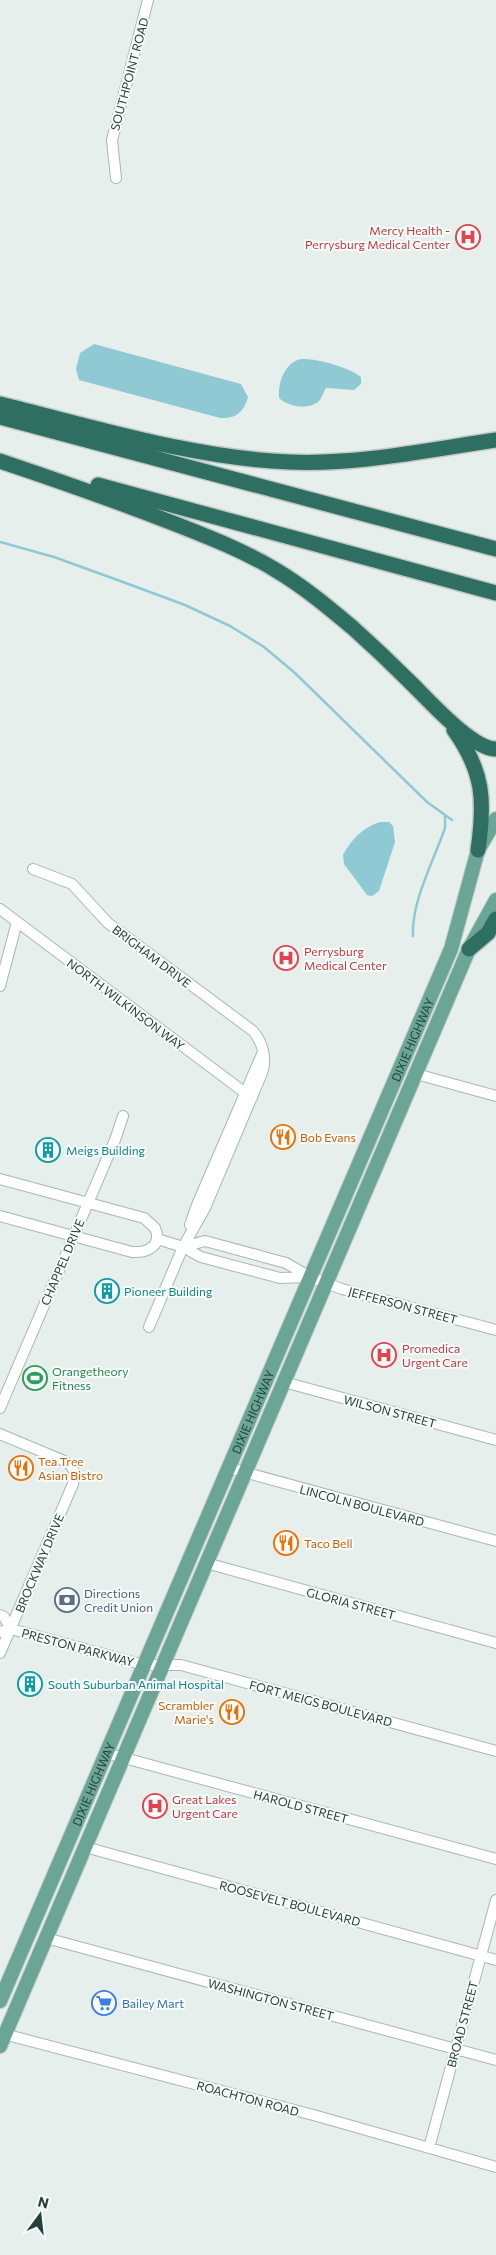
<svg xmlns="http://www.w3.org/2000/svg" width="496" height="2255" font-family="Commissioner,sans-serif">
<rect width="100%" height="100%" fill="#e6efeb"/>
<!-- water -->
<path fill="#8ec9d4" d="M94,344L241,384L248,397C244,412 236,419 220,418L79,380L76,369L80,353Z
M301,359C316,358 349,367 361,377V384L354,390L326,388C323,392 322,399 318,402C307,410 289,407 279,398C278,383 284,363 301,359Z
M380,822H389L393,826L395,842L379,891L372,896L367,895L344,864L343,855C351,840 363,827 380,822Z"/>
<g fill="none" stroke-linecap="round" stroke-linejoin="round">
<!-- stream -->
<path stroke="#8ec9d4" stroke-width="2.5" d="M0,542L54,557L123,582L185,605L230,626L264,647L295,673L427,802L452,820
M413,936C411,902 434,860 445,828V815"/>
<defs>
<path id="minor" d="M116,178L112,140L148,0
M33,869L72,884L108,923L253,1031C263,1043 267,1059 262,1073L205,1208L183,1247L149,1327
M0,909L252,1098
M0,986L17,922
M416,1074L496,1096
M0,1179L144,1218L155,1228C163,1246 147,1253 132,1252L0,1216
M190,1225L197,1205L263,1052
M157,1239L183,1247L201,1257L280,1278L309,1277
M183,1247L205,1241L264,1257L286,1263L310,1277L342,1289L496,1330
M284,1382L496,1440
M0,1408L115,1140L123,1116
M0,1434L62,1460C74,1465 76,1472 73,1484L0,1653
M229,1468L496,1541
M206,1563L496,1643
M0,1615L4,1617L11,1629
M0,1632L11,1629L144,1665H181L496,1751
M106,1753L496,1859
M85,1847L496,1960
M46,1938L496,2060
M0,2033L317,2116L496,2167
M429,2148L496,1900"/>
<g id="major">
<path id="s1" d="M0,2001L451,949L478,850L496,819"/>
<path d="M0,2046L469,949L496,900"/>
</g>
<path id="highway" d="M0,404C94,427 192,458 289,462C358,465 428,450 496,440
M0,417L496,549
M0,461C60,481 119,502 178,525C211,538 244,551 274,569C303,586 328,607 353,628C372,645 390,662 408,680C426,697 471,749 496,749
M98,485L496,593
M454,730C484,772 485,801 478,850
M469,949L488,933L496,919"/>
</defs>
<!-- minor casing -->
<use href="#minor" stroke="#a8b8b2" stroke-width="12"/>
<!-- major casing -->
<use href="#major" stroke="#c2cac8" stroke-width="16"/>
<!-- highway casing -->
<use href="#highway" stroke="#c2cac8" stroke-width="18"/>
<!-- minor -->
<use href="#minor" stroke="#fff" stroke-width="10"/>
<!-- major -->
<use href="#major" stroke="#6aa596" stroke-width="14"/>
<!-- highway -->
<use href="#highway" stroke="#2f6f62" stroke-width="15"/>
</g>
<!-- icons -->
<defs>
<symbol id="hospital-ring" viewBox="-11 -11 22 22"><circle r="9.5" fill="#f7fbf9" stroke="#e0444e" stroke-width="1.5"/><path d="M-5-5h3v3.5h4V-5h3V5h-3V1.5h-4V5h-3Z" fill="#e0444e"/></symbol>
<symbol id="restaurant-ring" viewBox="-11 -11 22 22"><circle r="9.5" fill="#f7fbf9" stroke="#e8710a" stroke-width="1.5"/><path d="M-5-6h1v4h1v-4h1v4h1v-4h1v5L-1.5 .5V6h-2V.5L-5-1ZM5-6V6H3V1.5H1.5Q1.5-4 5-6Z" fill="#e8710a"/></symbol>
<symbol id="building-ring" viewBox="-11 -11 22 22"><circle r="9.5" fill="#f7fbf9" stroke="#0f9aa8" stroke-width="1.5"/><path d="M-4-6H4V6H1V3H-1V6H-4ZM-2.5-4.3h1.7v1.8h-1.7ZM.8-4.3h1.7v1.8H.8ZM-2.5-1h1.7V.8h-1.7ZM.8-1h1.7V.8H.8Z" fill="#0f9aa8"/></symbol>
<symbol id="stadium-ring" viewBox="-11 -11 22 22"><circle r="9.5" fill="#f7fbf9" stroke="#2e9e5b" stroke-width="1.5"/><path d="M0-5a6.5 5 0 1 0 0 10a6.5 5 0 1 0 0-10ZM-3.5-1.8h7v3.6h-7Z" fill="#2e9e5b"/></symbol>
<symbol id="bank-ring" viewBox="-11 -11 22 22"><circle r="9.5" fill="#f7fbf9" stroke="#5c6f8a" stroke-width="1.5"/><path d="M-6-4H6V4H-6ZM0-2.3a2.3 2.3 0 1 0 0 4.6a2.3 2.3 0 1 0 0-4.6Z" fill="#5c6f8a"/></symbol>
<symbol id="supermarket-ring" viewBox="-11 -11 22 22"><circle r="9.5" fill="#f7fbf9" stroke="#3f7fe0" stroke-width="1.5"/><path d="M-6-5.5h2.5l.6 2H6L4.5 2H-2.5L-4.4-4H-6ZM-1.5 3.2a1.3 1.3 0 1 0 .1 0ZM3 3.2a1.3 1.3 0 1 0 .1 0Z" fill="#3f7fe0"/></symbol>
</defs>
<g fill-rule="evenodd">
<use href="#hospital-ring" x="454" y="223" width="28" height="28"/>
<use href="#hospital-ring" x="272" y="944" width="28" height="28"/>
<use href="#restaurant-ring" x="269" y="1123" width="28" height="28"/>
<use href="#building-ring" x="34" y="1136" width="28" height="28"/>
<use href="#building-ring" x="93" y="1277" width="28" height="28"/>
<use href="#hospital-ring" x="370" y="1341" width="28" height="28"/>
<use href="#stadium-ring" x="21" y="1364" width="28" height="28"/>
<use href="#restaurant-ring" x="7" y="1454" width="28" height="28"/>
<use href="#restaurant-ring" x="272" y="1529" width="28" height="28"/>
<use href="#bank-ring" x="53" y="1586" width="28" height="28"/>
<use href="#building-ring" x="16" y="1670" width="28" height="28"/>
<use href="#restaurant-ring" x="218" y="1698" width="28" height="28"/>
<use href="#hospital-ring" x="141" y="1792" width="28" height="28"/>
<use href="#supermarket-ring" x="90" y="1989" width="28" height="28"/>
</g>
<g text-anchor="middle" dominant-baseline="central" stroke-width="4" stroke-linejoin="round" paint-order="stroke">
<!-- street labels -->
<g font-size="12" fill="#24423a" stroke="#f7fbf9">
<text transform="translate(129 74) rotate(-75)">SOUTHPOINT ROAD</text>
<text transform="translate(152 956) rotate(37)">BRIGHAM DRIVE</text>
<text transform="translate(126 1004) rotate(37)">NORTH WILKINSON WAY</text>
<text stroke="none"><textPath href="#s1" startOffset="1046">DIXIE HIGHWAY</textPath></text>
<text transform="translate(62 1262) rotate(-67)">CHAPPEL DRIVE</text>
<text transform="translate(403 1305) rotate(15)">JEFFERSON STREET</text>
<text stroke="none"><textPath href="#s1" startOffset="641">DIXIE HIGHWAY</textPath></text>
<text transform="translate(390 1411) rotate(15)">WILSON STREET</text>
<text transform="translate(362 1505) rotate(15)">LINCOLN BOULEVARD</text>
<text transform="translate(39 1563) rotate(-67)">BROCKWAY DRIVE</text>
<text transform="translate(351 1603) rotate(15)">GLORIA STREET</text>
<text transform="translate(78 1647) rotate(15)">PRESTON PARKWAY</text>
<text transform="translate(321 1703) rotate(15)">FORT MEIGS BOULEVARD</text>
<text stroke="none"><textPath href="#s1" startOffset="236">DIXIE HIGHWAY</textPath></text>
<text transform="translate(301 1806) rotate(15)">HAROLD STREET</text>
<text transform="translate(290 1903) rotate(15)">ROOSEVELT BOULEVARD</text>
<text transform="translate(271 1999) rotate(15)">WASHINGTON STREET</text>
<text transform="translate(462 2024) rotate(-75)">BROAD STREET</text>
<text transform="translate(248 2098) rotate(15)">ROACHTON ROAD</text>
</g>
<!-- health labels -->
<g font-size="12" fill="#be3a42" stroke="#f7fbf9" text-anchor="start">
<text x="450" y="230" text-anchor="end">Mercy Health -<tspan x="450" dy="14">Perrysburg Medical Center</tspan></text>
<text x="304" y="951">Perrysburg<tspan x="304" dy="14">Medical Center</tspan></text>
<text x="402" y="1348">Promedica<tspan x="402" dy="14">Urgent Care</tspan></text>
<text x="172" y="1799">Great Lakes<tspan x="172" dy="14">Urgent Care</tspan></text>
</g>
<!-- food labels -->
<g font-size="12" fill="#c56008" stroke="#f7fbf9" text-anchor="start">
<text x="300" y="1137">Bob Evans</text>
<text x="38" y="1461">Tea Tree<tspan x="38" dy="14">Asian Bistro</tspan></text>
<text x="304" y="1543">Taco Bell</text>
<text x="214" y="1705" text-anchor="end">Scrambler<tspan x="214" dy="14">Marie's</tspan></text>
</g>
<!-- culture labels -->
<g font-size="12" fill="#0d838f" stroke="#f7fbf9" text-anchor="start">
<text x="66" y="1150">Meigs Building</text>
<text x="124" y="1291">Pioneer Building</text>
<text x="48" y="1684">South Suburban Animal Hospital</text>
</g>
<!-- leisure labels -->
<g font-size="12" fill="#27864d" stroke="#f7fbf9" text-anchor="start">
<text x="52" y="1371">Orangetheory<tspan x="52" dy="14">Fitness</tspan></text>
</g>
<!-- service labels -->
<g font-size="12" fill="#4e5e75" stroke="#f7fbf9" text-anchor="start">
<text x="84" y="1593">Directions<tspan x="84" dy="14">Credit Union</tspan></text>
</g>
<!-- shop labels -->
<g font-size="12" fill="#366cbe" stroke="#f7fbf9" text-anchor="start">
<text x="122" y="2003">Bailey Mart</text>
</g>
</g>
<!-- north arrow -->
<g transform="translate(40 2215) rotate(15)" stroke="#f7fbf9" stroke-width="4" paint-order="stroke">
<path d="M0-4L9 19L0 12L-9 19Z" fill="#24423a"/>
<text y="-8" font-size="14" font-weight="bold" text-anchor="middle" fill="#24423a">N</text>
</g>
</svg>
